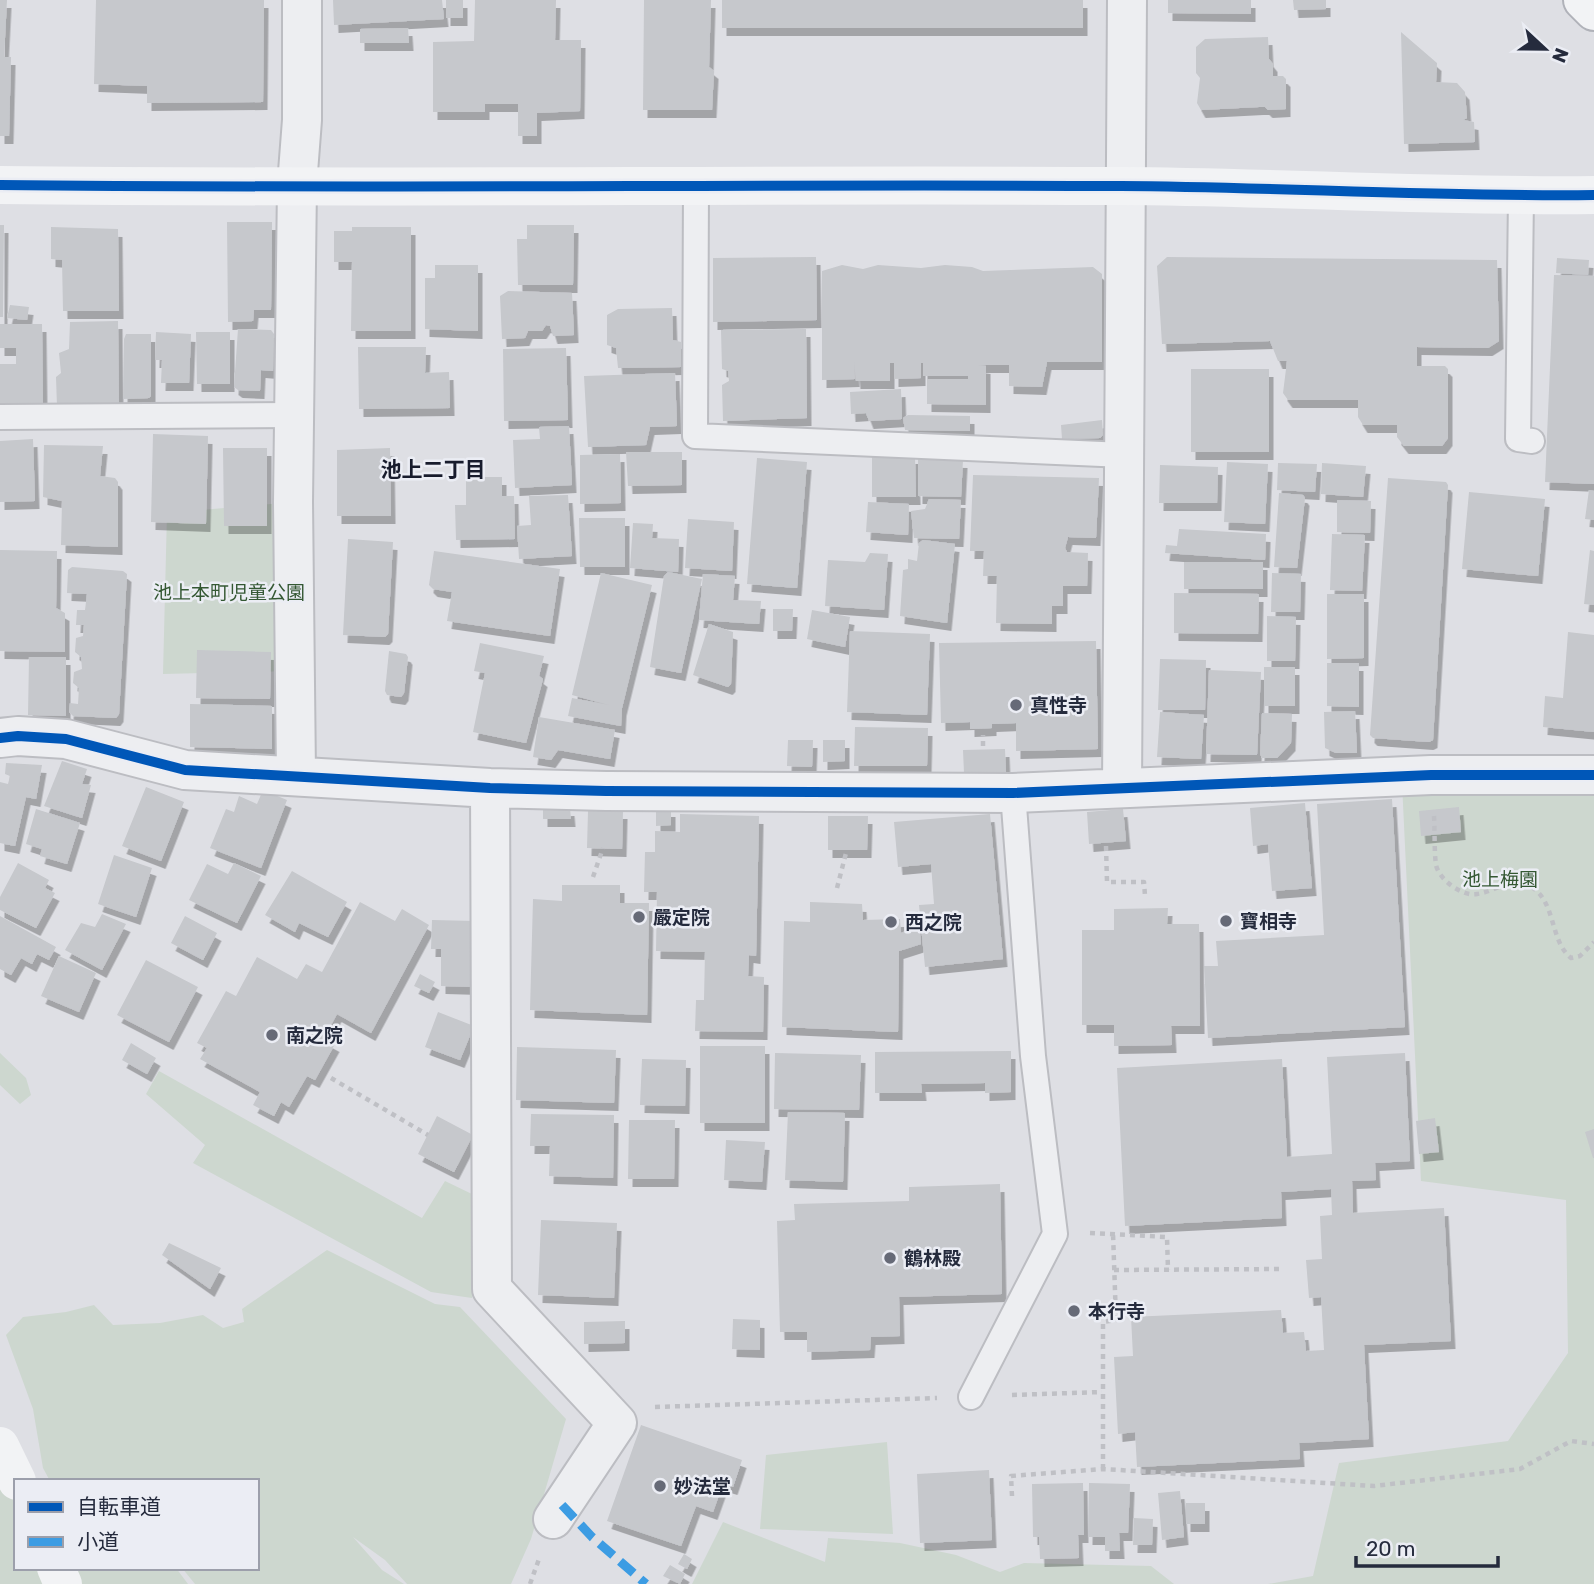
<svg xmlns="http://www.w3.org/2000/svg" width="1594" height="1584" font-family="Rubik,'Noto Sans JP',sans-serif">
<defs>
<filter id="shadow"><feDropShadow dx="4.5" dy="8" stdDeviation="0" flood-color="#0004"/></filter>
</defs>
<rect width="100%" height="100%" fill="#dedfe4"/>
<!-- green -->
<path fill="#cdd7cf" d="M293,502V671L163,674L167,513Z
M1402,783L1594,786V1584H1268L1313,1576L1339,1463L1508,1441L1568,1353L1566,1200L1421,1181Z
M0,1053L26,1078L31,1095L20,1104L0,1085Z
M159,1071L422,1218L445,1181L474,1195L472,1298L431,1292L193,1163L205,1145L146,1094Z
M327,1250L435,1304L460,1307L566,1419L531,1539L511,1584H407L385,1560L353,1537L382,1570L404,1584H195L182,1568H257V1481H50L43,1468L33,1409L6,1335L23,1317L66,1312L94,1305L113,1325L160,1323L203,1315L223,1328L244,1322L242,1309Z
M887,1442L893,1534L760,1529L766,1455Z
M0,1464L38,1481H16V1568H176L188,1584H0Z
M723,1522L825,1562L828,1538L900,1543L956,1555L1000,1572L1024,1563L1151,1566L1174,1584H692Z"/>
<!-- building -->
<path fill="#c6c8cc" filter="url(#shadow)" d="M0,0H7L4,57H11L9,136H0Z
M96,0H264L263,102L147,103V86L94,84Z
M333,0H442L444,19L334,25Z
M446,0H463V18H446Z
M475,0H556L555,40H581L580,111L537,113V136H518V104H485V112H433V42L474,41Z
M644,0H711L709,67L714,71L712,110H643Z
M722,0H1083V28H722Z
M1168,0H1251V14L1168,13Z
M1293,0H1326V9L1294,10Z
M408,28L409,43H360V29Z
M1401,32L1437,63L1436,82L1457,83L1465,92L1467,118L1463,120L1474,122L1475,142L1404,144Z
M1268,37L1269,59L1273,64V76H1283L1286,79V109L1268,110L1265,107H1259L1201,110L1197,103L1200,78L1196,73V47L1205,39Z
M227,222H272L271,310H254L253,321L228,322Z
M0,225H4L3,317H0Z
M527,225H574L573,285H518L517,239H527Z
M51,227L118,229L119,311H63L62,260L51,259Z
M352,227H411V331H351L352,262H334V231H352Z
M816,257L817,320L713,322V258Z
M1167,257L1497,260L1499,341L1488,348L1417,347V366H1445L1448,369V438L1442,446H1404L1397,437V425H1363L1358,417V400H1288L1283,393L1287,361H1278L1270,341L1162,344L1157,266Z
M1557,258L1589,260L1588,275L1556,273Z
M435,265H478V331L425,329V278H435Z
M842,265L863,269L878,265L921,268L945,265L972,267L983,271L1093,267L1102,274V362H1047L1042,387L1009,386V365H978L986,366V405L927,404V379H968V376H923V363H921V378L894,379V363H890V381H856L854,362L855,379L822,380V271Z
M1554,275L1594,276V484L1545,482Z
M508,291L572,293L574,335L553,336L550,326L546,325L542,331H528L525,338L502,339L500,296Z
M10,305L29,307L27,320L7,318Z
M672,308L673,340L681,342V367L618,368L616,348L607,345V315L618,309Z
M118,321L119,405L57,407L56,377L61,373L59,353L69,349L70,322Z
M0,324H42L43,406L0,407V364H16V348H0Z
M238,329L271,330L274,334L273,371L261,370L260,391L238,390L234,387Z
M806,329L807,418L723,421L722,385L729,381L728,371L722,369L721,330Z
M156,332L191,334L189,383H161L162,360H155Z
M196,332H230V384H197Z
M126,334H151V396L149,398L123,399L124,339Z
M358,347H426L425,373L449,372L450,408L359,409Z
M566,348L568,420L504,421L503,349Z
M1191,369H1269V452H1191Z
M675,373L677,426L650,427L646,445L588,447L584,376Z
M901,389L902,419L869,421L866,413L851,414L850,392Z
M908,415L970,416V431L905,430L903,418Z
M1102,420L1103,435L1100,438L1062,439L1061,425Z
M569,426L572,485L515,488L513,440L540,439L539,427Z
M153,434L208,436L206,524L151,522Z
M33,439L35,501L0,502V441Z
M44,445L103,446L100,476L115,478L118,482V547L61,545L62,501L43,497Z
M223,448H267V526H224Z
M390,448L391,516H337V450Z
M626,452H682V485L628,486Z
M620,454L621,503L580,504V455Z
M872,456H915L916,497H872Z
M757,458L807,462L797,588L747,584Z
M918,459L963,460L961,497L918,496Z
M1227,462L1268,464L1265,524L1224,522Z
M1278,463L1317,464L1315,492L1277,490Z
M1322,463L1366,466L1363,497L1321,494Z
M1160,465L1218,467L1217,503H1159Z
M973,475L1099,478L1096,538L1068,537L1065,548L1067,552L1088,553L1087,586H1063V606H1052V624L996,623L997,576H983L984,551H970Z
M466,477H502V496H514L515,539L456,540L455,505H466Z
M1388,478L1446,482L1448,485L1433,740L1429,742L1373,738L1370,735Z
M1589,490L1594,491V520L1585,519Z
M1469,492L1545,499L1538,576L1462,569Z
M1279,493L1303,495L1305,498L1297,568L1274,567Z
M568,495L572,556L519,559L517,526L531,525L529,496Z
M929,499L961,500L959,539L914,538L911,511L925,509Z
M1337,500L1371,501L1370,533L1337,532Z
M868,502L909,504L908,535L866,532Z
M579,518H625V567H580Z
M688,519L734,522L732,571L685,568Z
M633,523L653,524L652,538L679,539L678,572L630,568Z
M1179,529L1266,534L1265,560L1165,553L1166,545L1177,546Z
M1332,534L1365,535L1362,591L1330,590Z
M348,539L393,542L388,634L385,637L343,635Z
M923,540L955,544L947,623L900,616L903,570L908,569V559L917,561L919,543Z
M0,550L57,551L56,608L65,613V652L0,651Z
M1590,550L1594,551V605L1584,604Z
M434,551L560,569L550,636L447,621L452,592L433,589L429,585Z
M870,553L888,554L884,610L825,606L828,560L865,562Z
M1184,562H1263V589H1184Z
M72,567L123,571L127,574L119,714L116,718L73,716L69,712L70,703L78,704L79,688L73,683L74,672L82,669L81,657L75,652L76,638L83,636L84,625H76L77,610H85L87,594L67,593L68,570Z
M668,572L702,579L681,673L650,667L664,576Z
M601,573L652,585L622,708L621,726L568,716L572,698L609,705L572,695Z
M1272,573L1301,574L1300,612H1271Z
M703,574L735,576L733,600L761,601L759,624L699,620Z
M1174,593L1259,594L1258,634L1174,633Z
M1327,594H1364V658L1327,659Z
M773,609H793L792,631H773Z
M812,610L850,617L845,647L807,639Z
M1267,616L1296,617L1295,661H1267Z
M709,624L733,632L731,684L728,687L693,675Z
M850,631L930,634L927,715L847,712Z
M1568,632L1594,635V732L1543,727L1545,696L1563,698Z
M1096,641L1098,749L1016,751V723L992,724V728L970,729V722L941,723L939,643Z
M480,643L544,656L539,676L543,679L526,743L473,732L485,673L474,671Z
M197,650L271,652L270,699L196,698Z
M389,651L406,654L408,657L404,693L401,697L387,695L385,691Z
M29,657H66V716L28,715Z
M1160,659L1206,660L1205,710H1158Z
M1327,663H1359V707L1327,706Z
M1264,667H1295V706H1264Z
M1209,670L1261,672L1257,755L1206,754Z
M190,704L272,706V749L190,747Z
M1355,711L1357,753H1336L1325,748L1324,712Z
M1160,712L1204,715L1201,759L1157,757Z
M1262,713L1292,714L1291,743L1277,758H1262L1260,754Z
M539,717L615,730L610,759L558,750L551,760L533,757Z
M855,727L928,728L927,766H854Z
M788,740H813L812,767L787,766Z
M823,740H845V761L823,762Z
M1005,749L1006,772L964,773L963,750Z
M62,761L87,769L82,784L91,785L82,818L44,806Z
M6,763L42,765L36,799L26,797L15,846L0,843V782L8,784L10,776L5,774Z
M146,787L184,802L161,861L122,846Z
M263,790L287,800L261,868L210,848L226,809L234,812L239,796L257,804Z
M1392,799L1405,1027L1208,1038L1204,966H1218L1216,941L1324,935L1317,804Z
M1305,803L1312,888L1272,891L1268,844L1253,846L1250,808Z
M1459,807L1461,832L1421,836L1419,811Z
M570,808L571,819H543V809Z
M36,809L80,823L67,864L40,856L42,849L26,844Z
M656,809H671V825L656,826Z
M1123,809L1126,841L1089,844L1087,812Z
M588,811H623L622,849L587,848Z
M680,814L759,816L756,956L749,955L748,976L764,977L763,1032L695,1031L696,1000H704L705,952L656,951L657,892H644L645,852H655V831L680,832Z
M990,814L1003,959L925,967L919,905L934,904L931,864L898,867L894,822Z
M828,816H868L867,850H828Z
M114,855L152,868L136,917L98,904Z
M18,863L49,880L45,888L55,893L36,928L0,910V897Z
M234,863L261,876L237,923L189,900L207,864L228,874Z
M292,871L347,902L328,937L299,923L295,932L265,915Z
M562,885H620V903H649L647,1015L530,1010L533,899L562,901Z
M360,902L395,921L402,909L429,925L371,1033L337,1014L324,1038L335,1044L315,1080L307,1076L289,1107L281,1102L274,1116L253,1105L260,1092L200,1059L207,1048L197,1043L226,991L236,996L257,957L297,979L306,964L322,972Z
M810,902L862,904L863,920L900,919L901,933L911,929L910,913L918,911L921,944L899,951L898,1032L782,1027L784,921L810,922Z
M1168,908L1167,924H1199L1200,1026H1171L1172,1045L1114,1046V1025H1082V930H1114V909Z
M102,914L126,924L102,970L65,950L81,923L95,927Z
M0,916L56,947L49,960L37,954L32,964L21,958L11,975L0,969Z
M185,916L217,933L203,960L171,943Z
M432,920L476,921V987L441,986V949H431Z
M59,956L96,973L79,1012L41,996Z
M146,960L198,987L169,1042L117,1015Z
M420,974L435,982L429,993L414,986Z
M438,1012L474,1026L460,1060L425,1047Z
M131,1043L156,1058L147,1074L122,1060Z
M700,1046H765V1123H700Z
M517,1047L616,1050L614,1103L516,1100Z
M1011,1051V1092L985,1093V1083L921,1084L922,1093H875V1052Z
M775,1053L861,1055L859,1110L774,1109Z
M1405,1053L1410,1161L1375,1163L1376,1180L1352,1181L1353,1213L1444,1208L1451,1341L1364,1345L1369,1439L1299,1443L1300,1459L1137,1467L1135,1432L1118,1434L1114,1357L1133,1356L1131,1317L1281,1310L1283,1333L1304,1332L1306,1351L1324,1350L1321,1297L1309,1298L1306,1260L1322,1259L1320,1216L1332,1215L1331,1189L1281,1192L1282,1218L1125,1226L1117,1068L1282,1059L1287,1157L1332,1154L1327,1057Z
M642,1059L686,1060L685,1106L640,1105Z
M788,1112L845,1113L843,1182L785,1180Z
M531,1114L614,1115L613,1178L549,1176L550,1146H530Z
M437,1116L473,1135L454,1172L418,1154Z
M1435,1118L1439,1152L1419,1154L1416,1121Z
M629,1120H675L674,1179H628Z
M1594,1129V1158H1593L1585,1132Z
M726,1140L765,1142L762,1182L724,1180Z
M1000,1184L1002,1294L899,1297L900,1336L871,1337L870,1350L807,1352V1332H780L777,1221L795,1220L794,1204L909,1201V1187Z
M541,1220L617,1223L614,1298L538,1295Z
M169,1243L221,1268L210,1289L162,1255Z
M733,1319L760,1320V1350L732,1349Z
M625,1321V1343L584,1344V1322Z
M641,1425L742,1460L733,1487L723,1484L713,1512L696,1506L681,1546L607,1521Z
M989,1470L992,1540L920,1543L917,1474Z
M1083,1483L1084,1535H1078L1079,1558L1040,1559L1039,1537H1033L1032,1484Z
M1089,1483L1130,1484L1128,1533H1119L1120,1551H1105V1537H1088Z
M1180,1491L1184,1537L1162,1540L1158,1493Z
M1186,1503H1205V1524H1186Z
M1134,1518L1153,1519L1152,1545H1133Z
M684,1554L692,1559L687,1569L678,1564Z
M670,1565L685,1574L680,1584L663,1576Z"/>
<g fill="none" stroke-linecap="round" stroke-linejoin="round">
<defs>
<path id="lane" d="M696,185L695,436L1124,455
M1521,196L1518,439L1532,441
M0,417L294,415
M971,1397L1055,1234L1033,1056L1013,793"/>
<path id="street" d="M0,738L18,736L66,739L185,770L490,788L606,791L1013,793L1431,775H1594
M296,775L293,502L297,185L302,120V0
M490,788L492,1289L617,1423L553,1519
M1122,788L1127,0"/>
<path id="highway" d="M1583,0L1594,11"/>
</defs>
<!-- lane casing -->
<use href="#lane" stroke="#bcbdc2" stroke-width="28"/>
<!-- street casing -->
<use href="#street" stroke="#bcbdc2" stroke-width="42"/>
<!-- highway casing -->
<use href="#highway" stroke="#b0b2b9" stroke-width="42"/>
<!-- path -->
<path stroke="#bfc0c5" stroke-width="4.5" stroke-dasharray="5 5" stroke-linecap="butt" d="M983,746V735
M1434,816C1435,832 1434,850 1436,865C1439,880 1463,897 1477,894C1499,891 1511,874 1533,888C1556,904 1550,941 1571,958L1580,956L1594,942
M1106,846L1107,882H1144L1145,896
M593,877L603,848
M837,888L846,853
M331,1078L428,1135
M1090,1233L1167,1237L1168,1270
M1114,1270L1282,1269
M1012,1395L1102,1392
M655,1407L937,1398
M1103,1469V1322L1116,1320L1113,1233
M1012,1496L1011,1476L1103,1469L1374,1486L1520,1469L1571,1441L1594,1444
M530,1584L539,1559"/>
<!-- lane -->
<use href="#lane" stroke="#edeef1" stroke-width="24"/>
<!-- street -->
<use href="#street" stroke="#edeef1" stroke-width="38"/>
<!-- secondary -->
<path stroke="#f2f3f5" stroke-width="38" d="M0,185C374,189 748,184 1121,186C1279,187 1436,197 1594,195
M0,1446L17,1481
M56,1568L63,1584"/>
<!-- highway -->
<use href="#highway" stroke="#f2f3f5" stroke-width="38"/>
<!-- quiet -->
<path stroke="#3c9ce3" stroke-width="9" stroke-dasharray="18 9" stroke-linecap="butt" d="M562,1505L592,1537L646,1584"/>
<defs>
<path id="cycleway" d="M0,185C374,189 748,184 1121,186C1279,187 1436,197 1594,195
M0,738L18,736L66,739L185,770L490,788L606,791L1013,793L1431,775H1594"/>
</defs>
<!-- cycleway casing -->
<use href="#cycleway" stroke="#ebedf4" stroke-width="15"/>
<!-- cycleway -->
<use href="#cycleway" stroke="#0057b8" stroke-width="10"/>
</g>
<!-- markers -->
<g fill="#666a77" stroke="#ebedf4" stroke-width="2.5">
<circle cx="1016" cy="705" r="7"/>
<circle cx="639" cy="917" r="7"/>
<circle cx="1226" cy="921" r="7"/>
<circle cx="891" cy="922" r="7"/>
<circle cx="272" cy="1035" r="7"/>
<circle cx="890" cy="1258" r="7"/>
<circle cx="1074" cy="1311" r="7"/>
<circle cx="660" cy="1486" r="7"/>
</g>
<g text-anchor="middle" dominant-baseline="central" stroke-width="5" stroke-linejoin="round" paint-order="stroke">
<!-- park labels -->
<g font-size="19" fill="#345833" stroke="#ebedf4">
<text x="229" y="592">池上本町児童公園</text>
<text x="1500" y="879">池上梅園</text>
</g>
<!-- poi labels -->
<g font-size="19" font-weight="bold" fill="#252b3d" stroke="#ebedf4" text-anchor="start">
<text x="1030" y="705">真性寺</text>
<text x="653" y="917">嚴定院</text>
<text x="1240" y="921">寶相寺</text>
<text x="905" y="922">西之院</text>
<text x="286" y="1035">南之院</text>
<text x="904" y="1258">鶴林殿</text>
<text x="1088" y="1311">本行寺</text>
<text x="674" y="1486">妙法堂</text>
</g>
<!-- neighbourhood labels -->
<g font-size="21" font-weight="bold" fill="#181c2d" stroke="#ebedf4">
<text x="433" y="469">池上二丁目</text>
</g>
</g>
<!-- legend -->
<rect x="14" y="1479" width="245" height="91" fill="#ebedf4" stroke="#9c9fab" stroke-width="2"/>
<rect x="28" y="1502" width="35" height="10" fill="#0057b8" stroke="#9c9fab" stroke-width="2"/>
<text x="77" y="1514" font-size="21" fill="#252b3d">自転車道</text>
<rect x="28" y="1537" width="35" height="10" fill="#3c9ce3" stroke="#9c9fab" stroke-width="2"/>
<text x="77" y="1549" font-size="21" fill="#252b3d">小道</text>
<!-- north arrow -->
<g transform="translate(1545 49) rotate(112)" stroke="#ebedf4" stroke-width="5" paint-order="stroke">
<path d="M0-5L12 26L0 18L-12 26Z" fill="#252b3d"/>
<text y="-10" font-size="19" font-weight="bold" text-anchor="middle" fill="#252b3d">N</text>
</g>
<!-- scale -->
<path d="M1356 1556v10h142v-10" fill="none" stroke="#252b3d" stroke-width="3.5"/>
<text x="1366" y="1556" font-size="21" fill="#252b3d" stroke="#ebedf4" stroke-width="5" paint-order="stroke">20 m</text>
</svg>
